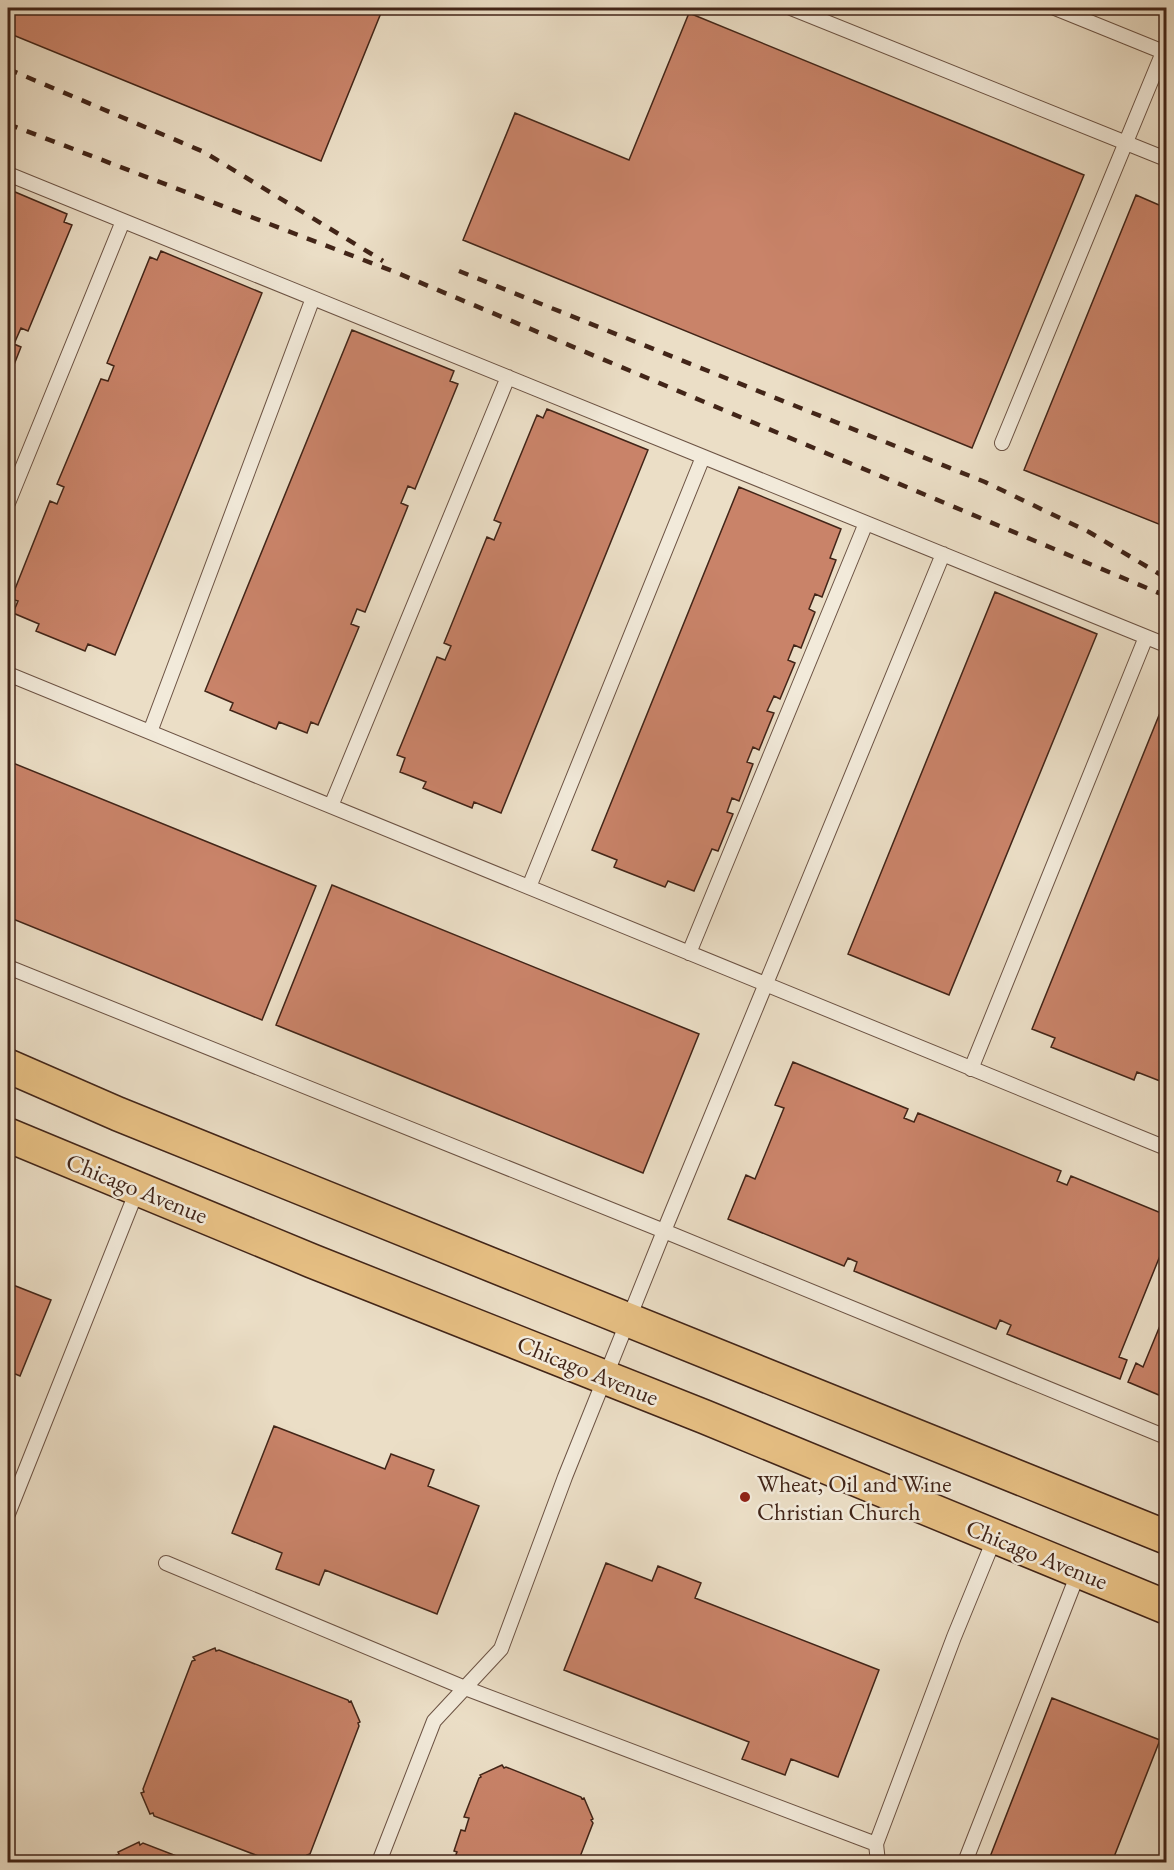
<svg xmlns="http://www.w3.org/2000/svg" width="1174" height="1870" font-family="'EB Garamond',serif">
<rect width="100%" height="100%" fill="#ebdec6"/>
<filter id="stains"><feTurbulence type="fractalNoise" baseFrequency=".00333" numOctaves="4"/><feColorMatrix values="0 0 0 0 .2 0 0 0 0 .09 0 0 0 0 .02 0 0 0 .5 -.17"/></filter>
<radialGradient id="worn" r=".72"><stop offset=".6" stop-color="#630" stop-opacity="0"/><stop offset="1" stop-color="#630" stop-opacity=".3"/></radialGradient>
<!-- building -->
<path fill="#c98369" stroke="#422518" stroke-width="1.5" d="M8,8H383L321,161L8,33Z
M689,13L1084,175L972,448L463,240L515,113L629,160Z
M8,189L67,214L64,222L72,225L28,331L21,328L14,344L21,347L8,380Z
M1136,195L1166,208V527L1024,470Z
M161,251L262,293L115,655L88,644L85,651L36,631L39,624L13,613L18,601L11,599L50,501L57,504L64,487L57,484L101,379L108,381L114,366L107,363L150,257L157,260Z
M352,330L454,371L450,381L458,384L415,489L408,486L401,503L408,506L365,612L357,609L351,624L359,627L318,725L311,722L307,733L279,722L276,729L230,710L233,703L205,691Z
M547,409L648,450L501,813L474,802L472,808L423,788L426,782L400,772L405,758L397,755L437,657L445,660L451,646L444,643L487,537L494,540L501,523L494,520L537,415L543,418Z
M739,487L841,529L830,558L836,560L822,597L815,594L809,609L815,612L801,648L794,645L788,660L795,663L780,699L774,696L767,711L774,713L759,750L753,747L747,762L753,764L739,801L732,798L727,812L733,814L718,851L712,849L694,891L668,881L665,887L614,867L617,860L592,850Z
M995,592L1097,634L949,995L848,954Z
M1166,698V1064L1160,1081L1137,1072L1134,1080L1051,1047L1055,1038L1032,1029Z
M8,761L316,886L262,1020L8,917Z
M332,885L699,1034L643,1173L276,1025Z
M793,1062L908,1109L904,1118L914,1122L918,1113L1061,1171L1057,1181L1067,1185L1071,1176L1166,1215V1241L1119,1357L1127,1360L1120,1379L1007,1334L1011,1325L1000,1320L996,1329L854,1271L857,1262L848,1258L844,1266L728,1219L746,1175L755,1179L784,1108L775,1105Z
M8,1283L51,1300L20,1376L13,1373L8,1385Z
M1166,1311V1398L1128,1382L1136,1363L1143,1367Z
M274,1426L385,1469L391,1454L434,1470L428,1486L479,1506L437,1614L325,1570L319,1585L276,1569L282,1553L232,1533Z
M606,1563L652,1581L658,1566L701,1583L695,1598L879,1670L838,1777L791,1759L785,1775L742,1759L749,1742L564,1670Z
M215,1648L216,1651L219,1650L348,1700L349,1702L351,1701L360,1722L358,1723L359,1726L310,1854L307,1855L308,1858L298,1862H274L154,1816L153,1813L150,1814L141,1793L144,1792L143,1789L192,1661L195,1660L193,1657Z
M1052,1698L1160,1740L1112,1862H988Z
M502,1765L504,1768L506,1767L581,1797L582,1799L584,1798L593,1819L591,1820L593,1823L578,1862L573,1860L572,1862H453L457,1852L454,1851L461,1830L465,1831L469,1818L464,1817L479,1778L481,1777L480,1775Z
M139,1842L140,1845L143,1843L192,1862H114L116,1855L119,1854L118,1852Z"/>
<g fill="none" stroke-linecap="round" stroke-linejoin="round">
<defs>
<path id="lane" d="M791,8L1166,159
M1055,8L1166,53
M8,174L1166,645
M1002,443L1166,45
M8,503L123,221
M8,674L1166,1148
M150,732L313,298
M331,806L508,377
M529,887L703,457
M689,953L866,523
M8,967L664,1231L1166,1437
M971,1069L1146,637
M8,1514L138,1188
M166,1563L465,1688L876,1844
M379,1862L434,1721L501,1649L565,1477L664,1231L943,554
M878,1862L876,1844L954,1637L995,1537
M965,1862L1079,1571"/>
<path id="primary" d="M8,1066L118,1114L1166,1537
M8,1135L312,1261L705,1417L1166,1607"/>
</defs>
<!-- lane casing -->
<use href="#lane" stroke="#6c5344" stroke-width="16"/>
<!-- primary casing -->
<use href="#primary" stroke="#422518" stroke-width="36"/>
<!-- lane -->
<use href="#lane" stroke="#f2eada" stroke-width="14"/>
<!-- primary -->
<use href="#primary" stroke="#e6bf83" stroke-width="33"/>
<!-- rail -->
<path stroke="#422518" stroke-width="4.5" stroke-dasharray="10 10" stroke-linecap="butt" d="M8,69L204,152L383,261
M8,124L395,272L1166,596
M459,271L985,482L1089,532L1166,578"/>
</g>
<!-- markers -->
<circle fill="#8f2418" stroke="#f2eada" stroke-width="2" cx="745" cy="1497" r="6"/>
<g text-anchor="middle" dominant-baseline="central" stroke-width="5" stroke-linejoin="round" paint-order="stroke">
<!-- street labels -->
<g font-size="24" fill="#422518" stroke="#f2eada">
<text transform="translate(137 1188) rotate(22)">Chicago Avenue</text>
<text transform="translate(588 1370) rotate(22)">Chicago Avenue</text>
<text transform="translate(1037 1554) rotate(22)">Chicago Avenue</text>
</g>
<!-- poi labels -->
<g font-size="24" fill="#422518" stroke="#f2eada" text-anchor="start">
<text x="757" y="1483">Wheat, Oil and Wine<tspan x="757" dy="28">Christian Church</tspan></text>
</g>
</g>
<!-- margin -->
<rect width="1174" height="1870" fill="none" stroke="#ebdec6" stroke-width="30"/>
<rect x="9" y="9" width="1156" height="1852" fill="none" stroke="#422518" stroke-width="3"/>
<rect x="15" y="15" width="1144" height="1840" fill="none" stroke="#422518" stroke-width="1.5"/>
<rect width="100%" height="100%" filter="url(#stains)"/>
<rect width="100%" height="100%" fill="url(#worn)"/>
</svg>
